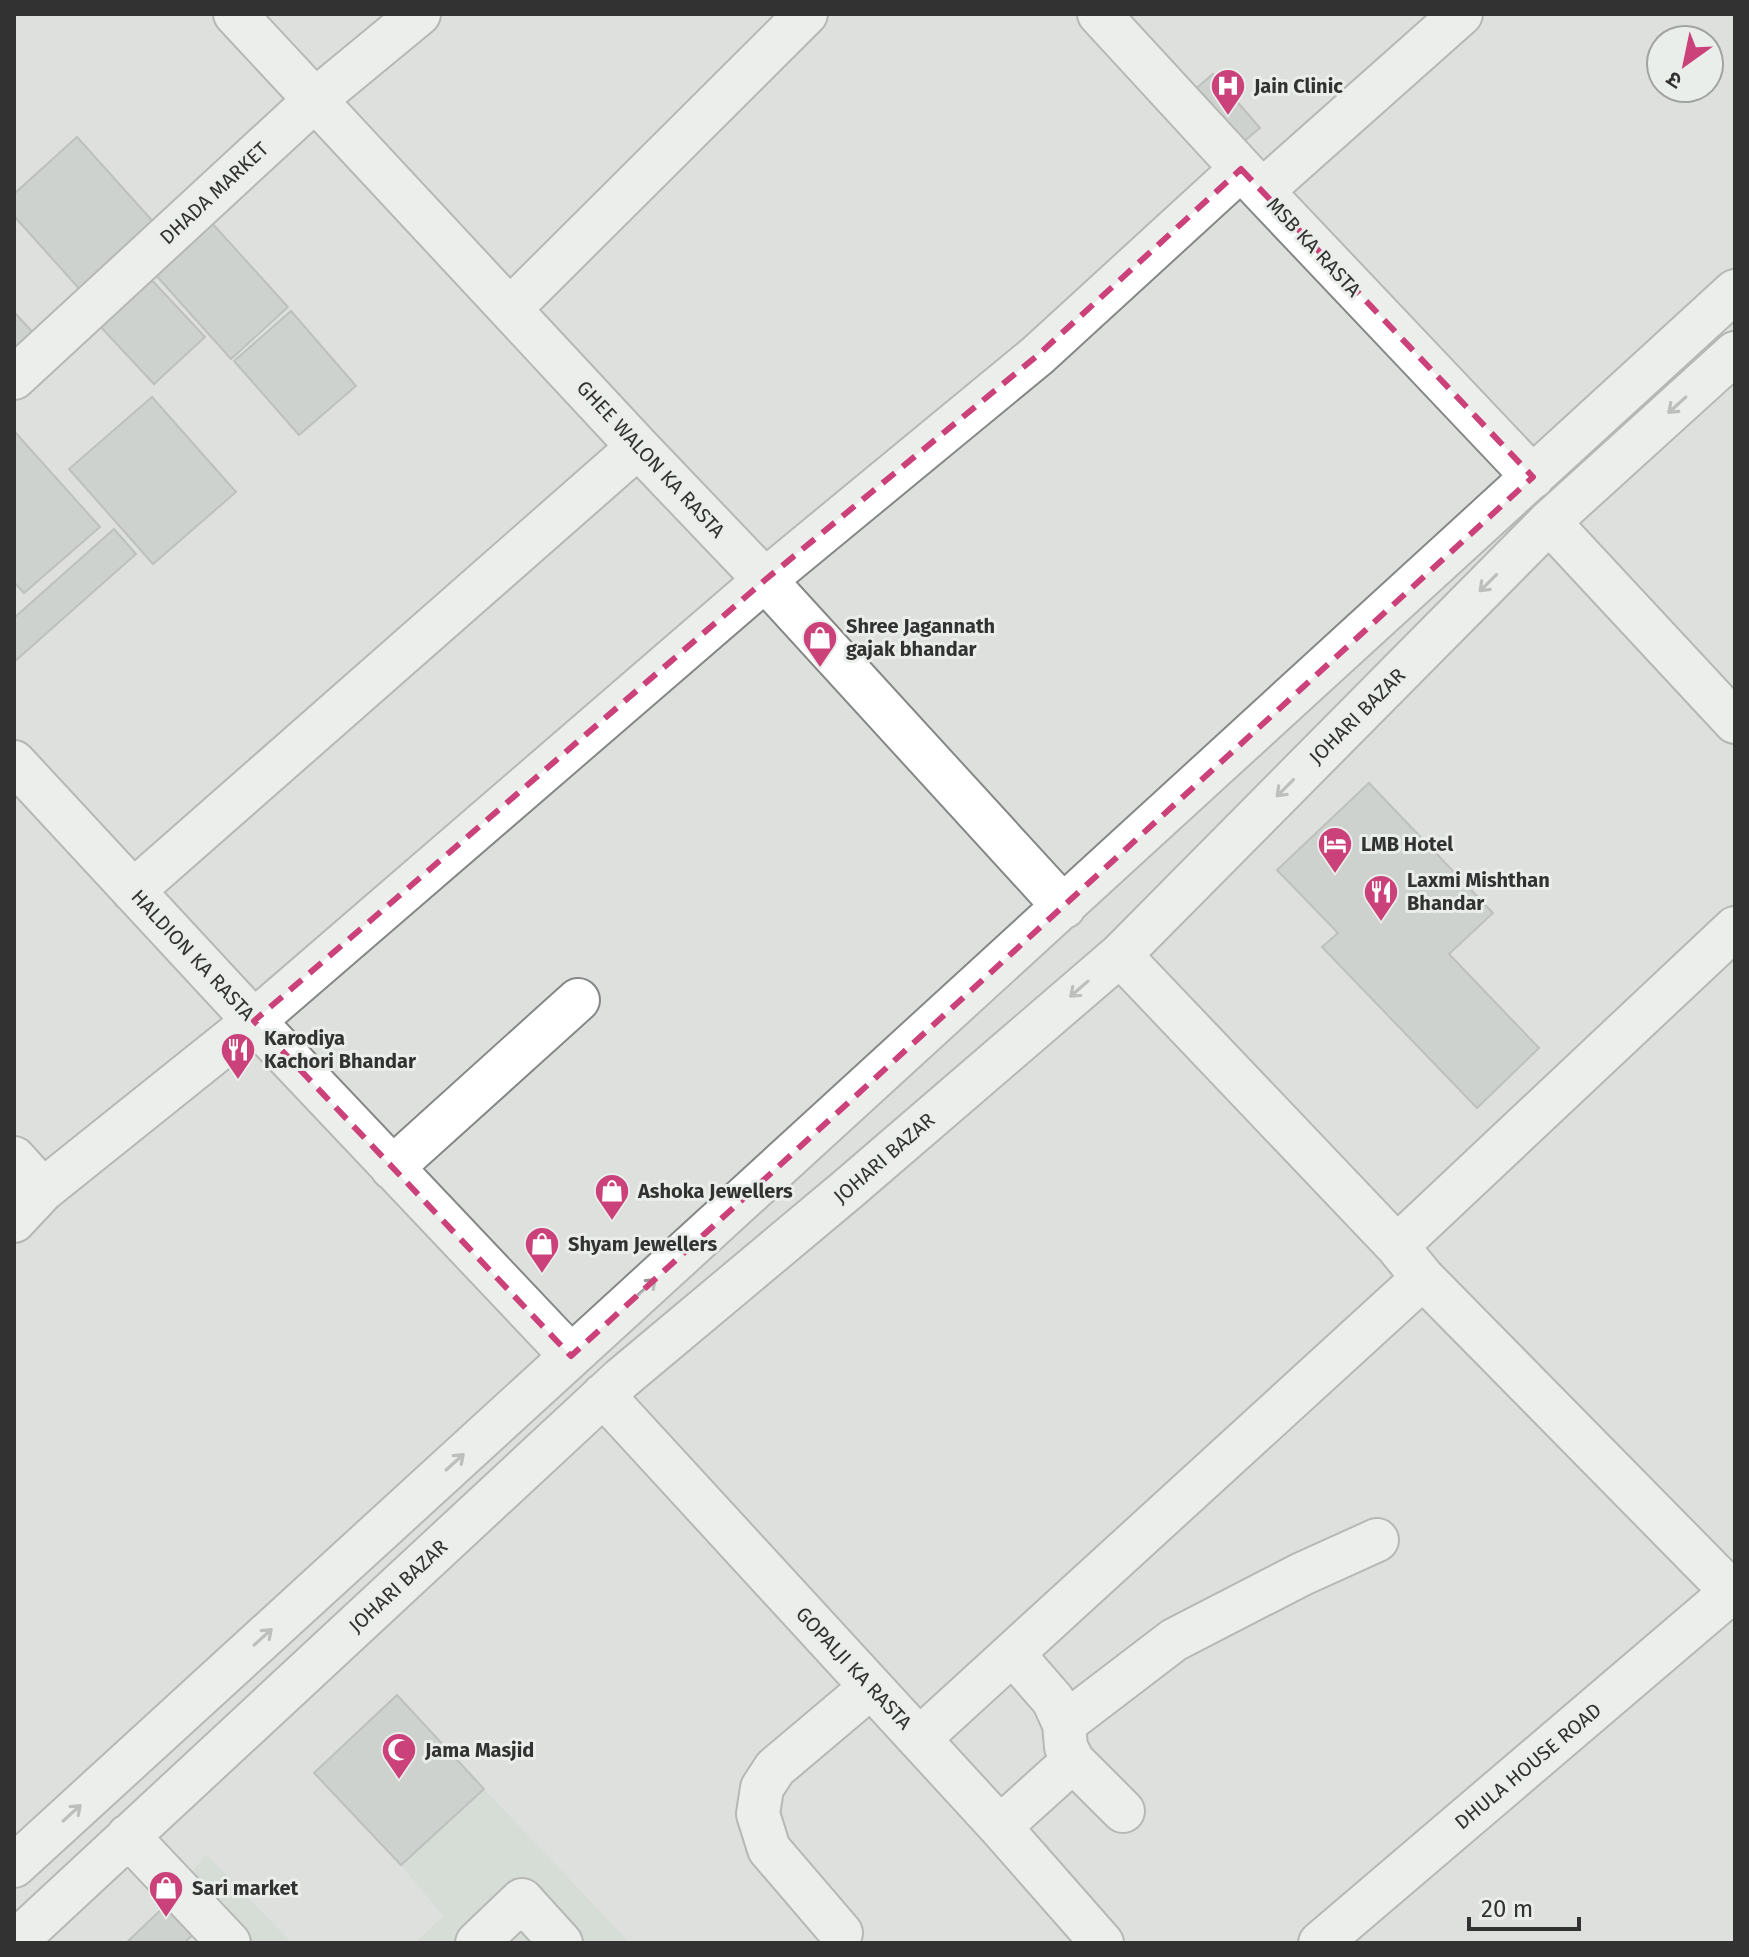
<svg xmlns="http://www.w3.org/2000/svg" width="1749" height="1957" font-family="'Fira Sans','Noto Sans Devanagari',sans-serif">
<rect width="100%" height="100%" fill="#dde0dd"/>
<!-- built -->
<path fill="#cfd9d0" d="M484,1789L630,1943H415L443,1916L401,1865Z
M206,1854L292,1943H203L167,1904Z"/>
<!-- building -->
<path fill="#bdc0bd" stroke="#989b99" stroke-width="2" d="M1213,74L1260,128L1231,152L1185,98Z
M77,137L157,226L83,293L14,216V194Z
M210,221L288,307L231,359L154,273Z
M148,276L205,337L154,384L97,323Z
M291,311L356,386L299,435L234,361Z
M14,312L38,338L14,359Z
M152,397L236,492L153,564L69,469Z
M14,431L100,527L24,593L14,582Z
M114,529L136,554L14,662V618Z
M1369,783L1493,913L1449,954L1539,1048L1477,1108L1322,947L1338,933L1277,870Z
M397,1695L484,1789L401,1865L314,1773Z
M167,1904L195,1933L184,1943H126Z"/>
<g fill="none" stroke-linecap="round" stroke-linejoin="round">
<defs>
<path id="minor" d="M235,14L638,447L765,580L1064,907
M1099,14L1262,191L1533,477
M1262,191L1461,14
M510,309L806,14
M14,378L316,99L419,14
M1549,522L1735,722
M14,762L254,1021L571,1356
M133,891L638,447
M1120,955L1397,1246L1423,1278L1735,1595
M14,1158L43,1190
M392,1168L578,1000
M14,1221L43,1190L254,1021L765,580L1038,355L1241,169
M1397,1246L1735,928
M603,1395L1000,1827L1102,1943
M1013,1654L1053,1700L1064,1724L1066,1747L1073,1761L1123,1811
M1064,1724L1174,1640L1302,1574L1377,1540
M919,1739L1423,1278
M1000,1827L1073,1761
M128,1836L229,1943
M14,1866L1735,291
M841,1933L769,1849L758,1814L762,1788L775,1768L871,1687
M14,1943L621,1379L848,1189L1120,955L1549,522L1735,353
M477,1943L522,1900L561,1943
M1320,1943L1735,1589"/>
</defs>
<!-- minor casing -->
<use href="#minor" stroke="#858886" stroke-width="46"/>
<!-- minor -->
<use href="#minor" stroke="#fff" stroke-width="42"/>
</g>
<!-- one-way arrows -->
<defs><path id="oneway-shaft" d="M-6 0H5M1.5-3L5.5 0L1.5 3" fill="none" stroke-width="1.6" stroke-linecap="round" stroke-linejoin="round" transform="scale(2)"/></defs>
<g stroke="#989898">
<use href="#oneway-shaft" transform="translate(1677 405) rotate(138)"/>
<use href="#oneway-shaft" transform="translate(1488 583) rotate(135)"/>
<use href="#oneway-shaft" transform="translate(1285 788) rotate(135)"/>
<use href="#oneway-shaft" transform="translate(1079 989) rotate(139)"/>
<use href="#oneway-shaft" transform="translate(647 1287) rotate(-42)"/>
<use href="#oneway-shaft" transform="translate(455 1462) rotate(-42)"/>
<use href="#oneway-shaft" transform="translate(263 1637) rotate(-42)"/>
<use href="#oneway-shaft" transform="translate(72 1813) rotate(-42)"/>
</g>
<!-- marked area -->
<path d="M0 0H1749V1957H0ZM1241,169L1533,477L571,1356L254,1021L765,580L1038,355Z" fill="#dde0dd" fill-opacity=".55" fill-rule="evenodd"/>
<path fill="none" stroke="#cb427b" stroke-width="6" stroke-dasharray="16 10" stroke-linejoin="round" d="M1241,169L1533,477L571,1356L254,1021L765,580L1038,355Z"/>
<!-- icons -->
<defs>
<symbol id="hospital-pin" viewBox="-11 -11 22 30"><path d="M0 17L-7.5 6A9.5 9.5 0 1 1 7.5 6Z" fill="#cb427b" stroke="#eaeeeb"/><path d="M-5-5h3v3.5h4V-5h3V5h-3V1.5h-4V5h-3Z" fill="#fff"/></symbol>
<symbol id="shop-pin" viewBox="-11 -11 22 30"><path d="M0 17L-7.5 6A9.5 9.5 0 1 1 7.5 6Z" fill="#cb427b" stroke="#eaeeeb"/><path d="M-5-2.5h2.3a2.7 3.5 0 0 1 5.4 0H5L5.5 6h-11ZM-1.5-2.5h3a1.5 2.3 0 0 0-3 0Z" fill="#fff"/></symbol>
<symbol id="hotel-pin" viewBox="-11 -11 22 30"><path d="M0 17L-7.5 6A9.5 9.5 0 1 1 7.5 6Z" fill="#cb427b" stroke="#eaeeeb"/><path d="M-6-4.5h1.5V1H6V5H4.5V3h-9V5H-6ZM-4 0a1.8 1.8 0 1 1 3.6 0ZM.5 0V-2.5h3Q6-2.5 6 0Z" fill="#fff"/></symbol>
<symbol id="restaurant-pin" viewBox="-11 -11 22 30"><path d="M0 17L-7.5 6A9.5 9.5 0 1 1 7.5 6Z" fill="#cb427b" stroke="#eaeeeb"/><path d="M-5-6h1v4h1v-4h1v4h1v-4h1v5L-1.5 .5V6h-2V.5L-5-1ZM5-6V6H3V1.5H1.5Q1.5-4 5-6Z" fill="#fff"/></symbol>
<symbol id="mosque-pin" viewBox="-11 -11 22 30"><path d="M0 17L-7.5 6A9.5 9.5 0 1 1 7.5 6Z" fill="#cb427b" stroke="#eaeeeb"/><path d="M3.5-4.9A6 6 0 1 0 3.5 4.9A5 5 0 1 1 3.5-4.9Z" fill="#fff"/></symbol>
</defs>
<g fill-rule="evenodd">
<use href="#hospital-pin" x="1208" y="66" width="40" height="54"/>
<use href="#shop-pin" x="800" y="618" width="40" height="54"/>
<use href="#hotel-pin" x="1315" y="824" width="40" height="54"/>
<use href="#restaurant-pin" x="1361" y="872" width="40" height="54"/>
<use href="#restaurant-pin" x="218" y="1030" width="40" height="54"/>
<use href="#shop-pin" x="592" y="1171" width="40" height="54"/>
<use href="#shop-pin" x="522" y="1224" width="40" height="54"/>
<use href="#mosque-pin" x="379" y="1730" width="40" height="54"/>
<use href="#shop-pin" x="146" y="1868" width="40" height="54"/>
</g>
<g text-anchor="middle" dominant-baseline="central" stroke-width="6" stroke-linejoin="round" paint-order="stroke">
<!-- poi labels -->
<g font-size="20" font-weight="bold" fill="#313231" stroke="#eaeeeb" text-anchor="start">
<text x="1254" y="86">Jain Clinic</text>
<text x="846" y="626">Shree Jagannath<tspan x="846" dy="23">gajak bhandar</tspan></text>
<text x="1361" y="844">LMB Hotel</text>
<text x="1407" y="880">Laxmi Mishthan<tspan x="1407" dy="23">Bhandar</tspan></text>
<text x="264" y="1038">Karodiya<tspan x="264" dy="23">Kachori Bhandar</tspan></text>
<text x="638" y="1191">Ashoka Jewellers</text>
<text x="568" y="1244">Shyam Jewellers</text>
<text x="425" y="1750">Jama Masjid</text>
<text x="192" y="1888">Sari market</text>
</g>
<!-- street labels -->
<g font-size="20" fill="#313231" stroke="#eaeeeb">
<text transform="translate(214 193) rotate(-43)">DHADA MARKET</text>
<text transform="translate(1314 247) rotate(47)">MSB KA RASTA</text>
<text transform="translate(651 459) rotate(47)">GHEE WALON KA RASTA</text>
<text transform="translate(1357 716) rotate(-45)">JOHARI BAZAR</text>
<text transform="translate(193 955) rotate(47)">HALDION KA RASTA</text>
<text transform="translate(884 1158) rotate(-41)">JOHARI BAZAR</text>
<text transform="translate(398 1586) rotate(-43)">JOHARI BAZAR</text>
<text transform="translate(854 1668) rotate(47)">GOPALJI KA RASTA</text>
<text transform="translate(1528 1766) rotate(-40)">DHULA HOUSE ROAD</text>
</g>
</g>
<!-- border -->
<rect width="1749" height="1957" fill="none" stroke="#313231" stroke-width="32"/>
<!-- north arrow -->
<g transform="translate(1685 64) rotate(213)"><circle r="38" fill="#eaeeeb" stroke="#a0a3a1" stroke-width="2"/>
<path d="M0-6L14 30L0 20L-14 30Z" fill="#cb427b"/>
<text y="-12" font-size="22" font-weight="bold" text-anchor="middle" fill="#313231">उ</text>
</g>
<!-- scale -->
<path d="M1469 1917v12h110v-12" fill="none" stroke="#313231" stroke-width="4"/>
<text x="1481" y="1917" font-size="24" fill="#313231" stroke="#eaeeeb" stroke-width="6" paint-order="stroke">20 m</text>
</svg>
